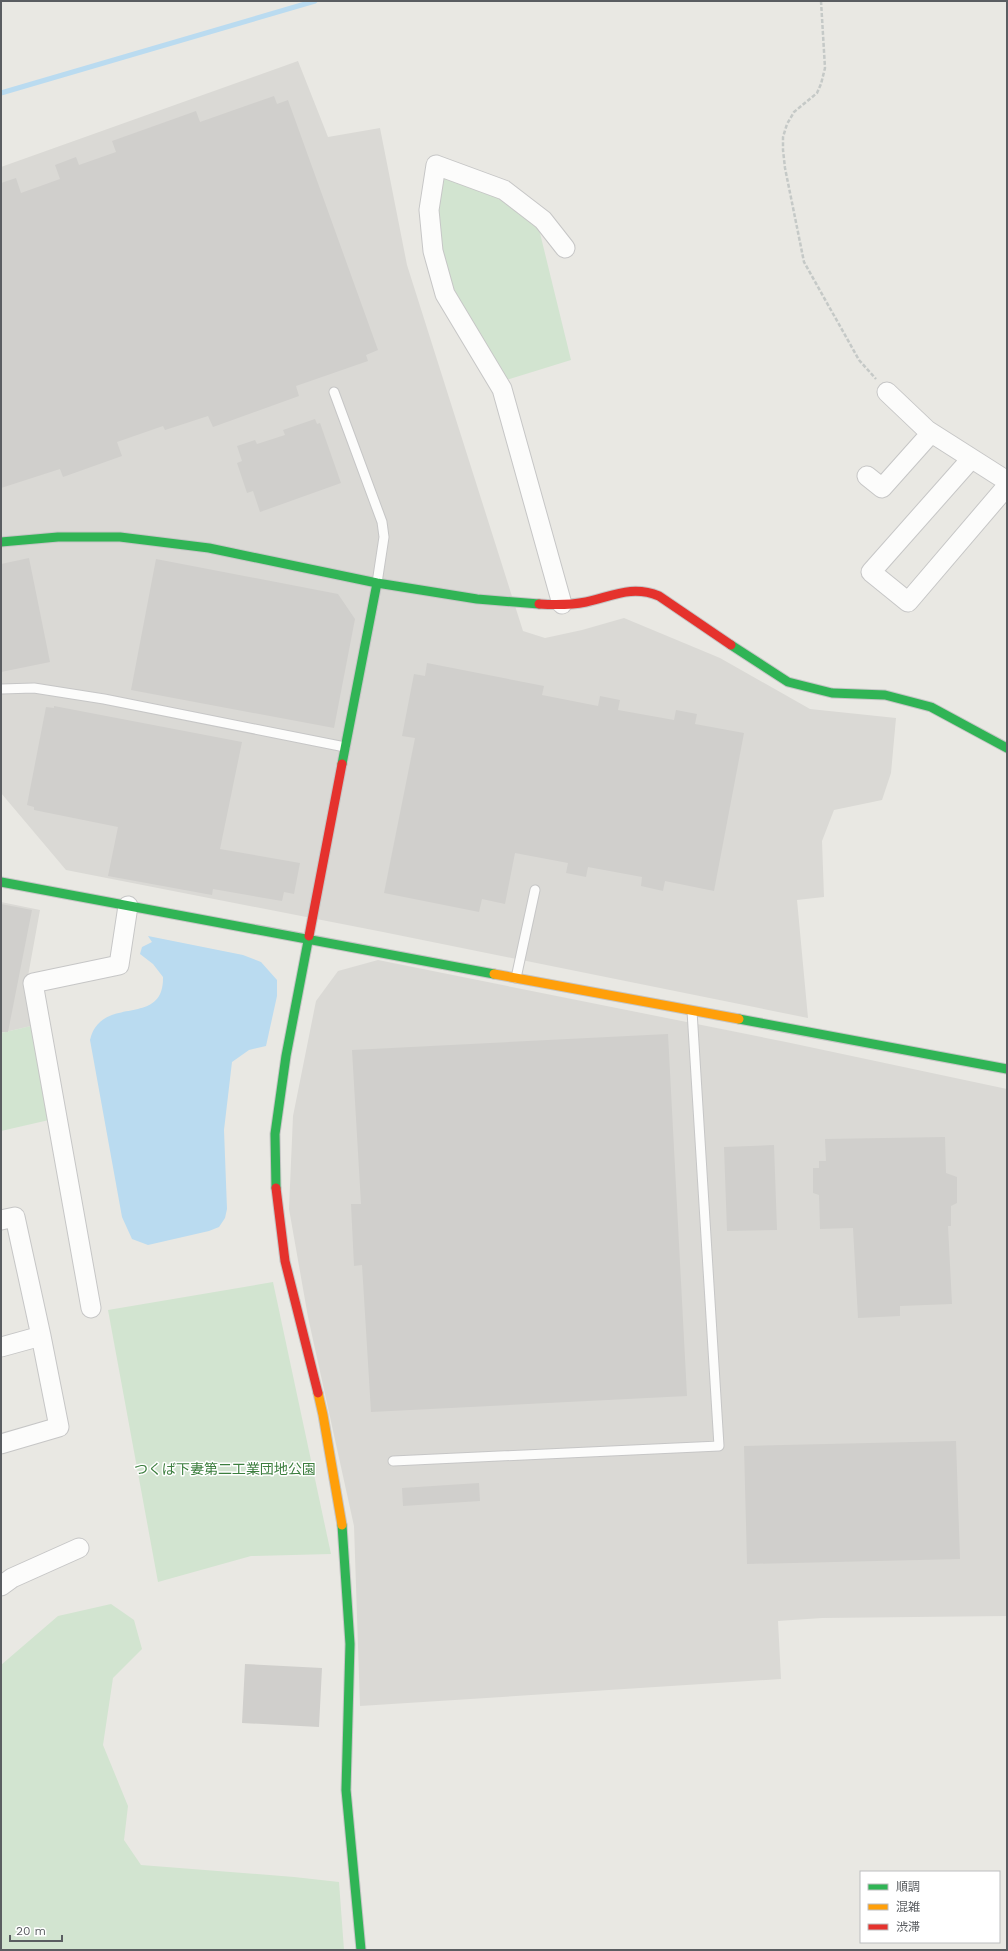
<svg xmlns="http://www.w3.org/2000/svg" width="1008" height="1951" font-family="'Work Sans','Noto Sans JP',sans-serif">
<rect width="100%" height="100%" fill="#e9e8e3"/>
<!-- industrial -->
<path fill="#dad9d5" d="M298,61L328,137L380,128L407,265L523,631L545,638L582,630L624,618L720,658L810,709L896,718L891,773L882,800L834,810L822,841L824,897L797,900L808,1018L383,932L66,870L1,793V167Z
M1,902L40,910L26,987L31,1026L1,1033Z
M378,960L786,1042L1007,1089V1616L822,1618L778,1621L781,1679L360,1706L354,1526L308,1317L289,1209L293,1116L316,1001L338,971Z"/>
<!-- green -->
<path fill="#d2e4d0" d="M445,175L503,196L539,229L571,360L503,381L453,287L441,246L437,214Z
M31,1026L49,1120L1,1131V1033Z
M273,1282L331,1554L251,1556L158,1582L108,1310Z
M111,1604L134,1620L142,1649L113,1678L103,1745L128,1806L124,1840L141,1865L294,1877L339,1882L344,1950H1V1665L58,1616Z"/>
<!-- water -->
<path fill="#badbf0" d="M148,936L243,955L261,962L277,980V996L266,1046L249,1050L232,1062L224,1130L227,1209L225,1218L219,1227L209,1231L148,1245L132,1239L122,1217L90,1040C101,993 164,1029 163,977L153,964L140,954L142,947L152,942Z"/>
<g fill="none" stroke-linecap="round" stroke-linejoin="round">
<!-- stream -->
<path stroke="#badbf0" stroke-width="5" d="M1,93L315,1"/>
</g>
<!-- building -->
<path fill="#d0cfcc" d="M274,96L277,104L288,100L378,350L366,355L368,361L296,386L299,396L213,427L208,416L165,430L163,426L117,442L122,456L63,477L60,469L1,488V183L16,178L21,193L60,179L55,165L76,157L79,165L116,152L112,141L196,111L200,122Z
M315,419L317,424L320,423L341,483L260,512L253,491L247,493L237,463L242,461L237,446L255,440L257,444L285,435L283,430Z
M29,558L50,662L1,672V564Z
M156,559L338,594L355,619L334,728L131,690Z
M427,663L544,686L542,695L598,706L600,696L620,700L618,710L674,720L676,710L697,714L695,724L744,733L714,891L665,881L663,891L641,886L642,877L588,867L586,877L566,873L568,863L515,853L505,904L482,899L479,912L384,893L415,738L402,736L414,674L425,676Z
M54,706L242,742L220,849L300,863L294,894L284,892L282,901L213,889L212,895L108,876L118,827L34,810V807L27,805L46,707L54,708Z
M1,904L32,910L8,1032H1Z
M668,1034L687,1396L371,1412L362,1265L354,1266L351,1204H361L352,1050Z
M945,1137L946,1173L957,1177V1203L951,1206V1226H948L952,1304L900,1306V1316L858,1318L853,1228L820,1229L819,1195L813,1193V1168H819V1161H826L825,1139Z
M774,1145L777,1230L727,1231L724,1147Z
M956,1441L960,1559L747,1564L744,1446Z
M479,1483L480,1501L403,1506L402,1488Z
M245,1664L322,1668L319,1727L242,1723Z"/>
<g fill="none" stroke-linecap="round" stroke-linejoin="round">
<defs>
<path id="lane" d="M334,392L382,522L384,537L377,583
M1,689L34,688L104,699L345,747
M516,978L535,890
M393,1461L719,1446L692,1011"/>
<path id="street" d="M887,392L927,430L1007,481
M971,459L871,572L908,602L1007,486
M867,476L882,488L931,433
M562,604L502,389L445,294L433,251L429,210L436,165L504,190L543,220L565,248
M1,1220L15,1217L41,1336
M91,1308L33,983L119,965L128,906
M1,1347L41,1336L59,1427L1,1444
M1,1586L12,1578L79,1548"/>
<path id="fast" d="M1,542L58,537H120L209,548L377,583L477,599L539,604
M731,645L788,682L832,693L885,695L931,707L1007,748
M342,764L377,583
M1,882L494,974
M739,1019L1007,1069
M276,1188L275,1134L286,1056L309,936
M342,1525L350,1644L346,1790L361,1950"/>
<path id="slow" d="M494,974L739,1019
M318,1393L323,1415L342,1525"/>
<path id="jam" d="M539,604C554,605 571,605 586,602C613,596 632,585 659,596L731,645
M309,936L342,764
M276,1188L285,1261L318,1393"/>
</defs>
<!-- lane casing -->
<use href="#lane" stroke="#c6c6c6" stroke-width="11"/>
<!-- street casing -->
<use href="#street" stroke="#c6c6c6" stroke-width="21"/>
<!-- fast casing -->
<use href="#fast" stroke="#c5c5c5" stroke-width="11"/>
<!-- slow casing -->
<use href="#slow" stroke="#c5c5c5" stroke-width="11"/>
<!-- jam casing -->
<use href="#jam" stroke="#c5c5c5" stroke-width="11"/>
<!-- path -->
<path stroke="#c5c9c7" stroke-width="2.5" stroke-dasharray="4 2" stroke-linecap="butt" d="M821,1L825,68L821,84L817,93L794,112L787,124L783,137V150L785,168L804,262L859,360L876,379"/>
<!-- lane -->
<use href="#lane" stroke="#fcfcfb" stroke-width="9"/>
<!-- street -->
<use href="#street" stroke="#fcfcfb" stroke-width="19"/>
<!-- fast -->
<use href="#fast" stroke="#30b455" stroke-width="9"/>
<!-- slow -->
<use href="#slow" stroke="#ff9f0a" stroke-width="9"/>
<!-- jam -->
<use href="#jam" stroke="#e5322d" stroke-width="9"/>
</g>
<g text-anchor="middle" dominant-baseline="central" stroke-width="3" stroke-linejoin="round" paint-order="stroke">
<!-- park labels -->
<g font-size="14" fill="#3c7e3e" stroke="#fff">
<text x="225" y="1469">つくば下妻第二工業団地公園</text>
</g>
</g>
<!-- border -->
<rect width="1008" height="1951" fill="none" stroke="#5a5d61" stroke-width="4"/>
<!-- legend -->
<rect x="860" y="1871" width="140" height="72" fill="#ffffff" stroke="#bdbec0"/>
<rect x="868" y="1884" width="20" height="6" fill="#30b455" stroke="#bdbec0"/>
<text x="896" y="1891" font-size="12" fill="#5a5d61">順調</text>
<rect x="868" y="1904" width="20" height="6" fill="#ff9f0a" stroke="#bdbec0"/>
<text x="896" y="1911" font-size="12" fill="#5a5d61">混雑</text>
<rect x="868" y="1924" width="20" height="6" fill="#e5322d" stroke="#bdbec0"/>
<text x="896" y="1931" font-size="12" fill="#5a5d61">渋滞</text>
<!-- scale -->
<path d="M10 1935v6h52v-6" fill="none" stroke="#5a5d61" stroke-width="2"/>
<text x="16" y="1935" font-size="12" fill="#5a5d61" stroke="#ffffff" stroke-width="3" paint-order="stroke">20 m</text>
</svg>
